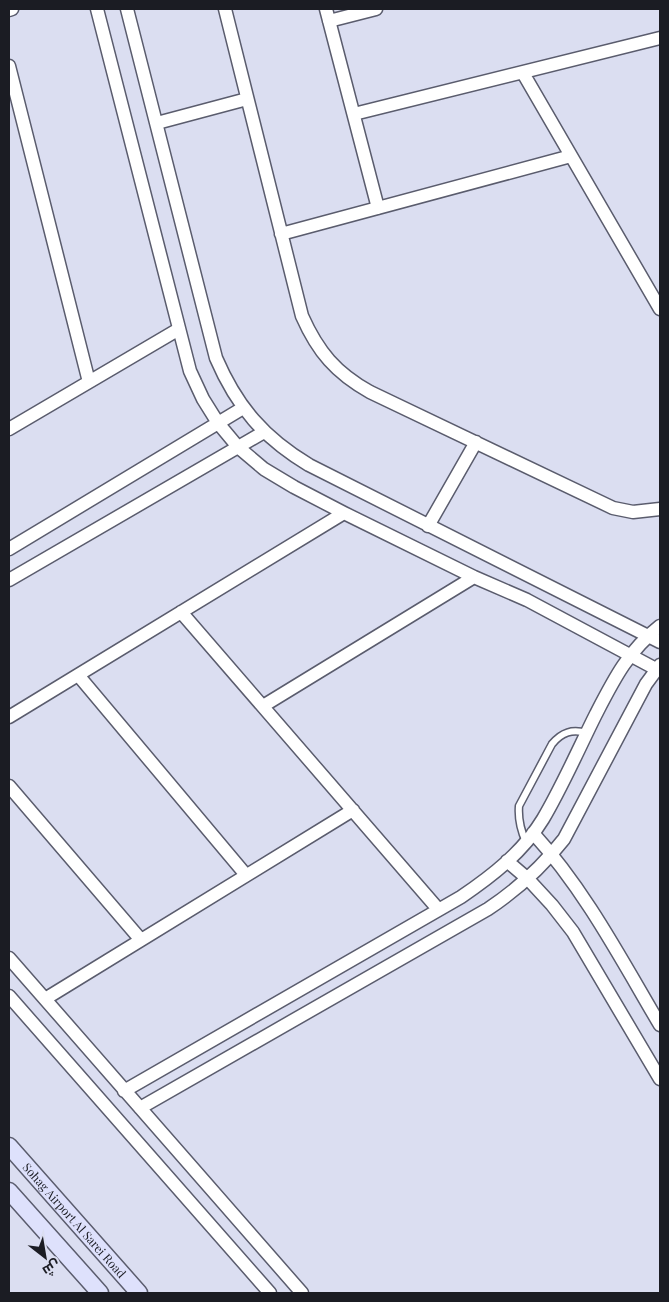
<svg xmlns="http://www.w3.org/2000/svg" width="669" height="1302" font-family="'Playfair Display',Cairo,serif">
<rect width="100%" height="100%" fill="#dbdef1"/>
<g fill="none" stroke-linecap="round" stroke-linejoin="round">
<defs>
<path id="lane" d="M526,842C520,829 518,819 519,806L552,744C562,732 572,729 587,733"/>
<path id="street" d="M97,9L190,371L203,399L218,423L238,447L264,469L294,487L344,513L474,577L527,600L656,669
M127,9L216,358C237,407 264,438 309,465L660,642
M225,9L302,316C318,352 336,373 370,392L613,508L633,512L660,509
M326,9L378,208
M9,10L12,9
M329,21L376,9
M9,66L89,382
M523,73L660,309
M354,114L660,38
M157,123L247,99
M281,234L571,156
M9,429L179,329
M428,526L476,442
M9,549L243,408
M9,580L264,432
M181,612L438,909
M78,675L246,875
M263,706L474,577
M9,717L344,513
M9,786L141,940
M533,833C585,890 621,959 660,1025
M507,861L528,879L552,905L573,932L660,1079
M9,958L302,1293
M9,996L270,1293
M45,999L353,810
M124,1091L461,897C492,876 523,852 543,819C562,787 579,748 596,714C614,679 628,651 660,626
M140,1108L488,909C518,889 542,867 564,839L646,684L660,665"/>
<g id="secondary">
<path id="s1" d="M9,1146L139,1293"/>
<path d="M9,1191L100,1293"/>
</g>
</defs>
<!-- lane casing -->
<use href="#lane" stroke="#5a5c6d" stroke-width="9"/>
<!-- street casing -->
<use href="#street" stroke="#5a5c6d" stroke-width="15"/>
<!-- secondary casing -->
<use href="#secondary" stroke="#5a5c6d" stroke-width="19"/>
<!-- lane -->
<use href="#lane" stroke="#fff" stroke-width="6"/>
<!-- street -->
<use href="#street" stroke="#fff" stroke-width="12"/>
<!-- secondary -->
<use href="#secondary" stroke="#dee1fc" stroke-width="16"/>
</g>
<g text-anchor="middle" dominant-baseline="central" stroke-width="4" stroke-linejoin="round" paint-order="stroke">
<!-- street labels -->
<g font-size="12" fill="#1b1c23" stroke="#dbdef1">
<text stroke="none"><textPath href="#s1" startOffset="99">Sohag Airport Al Sarei Road</textPath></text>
</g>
</g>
<!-- border -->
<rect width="669" height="1302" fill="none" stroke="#1b1c23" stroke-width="20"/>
<!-- north arrow -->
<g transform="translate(45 1257) rotate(149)" stroke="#dbdef1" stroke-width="4" paint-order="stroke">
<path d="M0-4L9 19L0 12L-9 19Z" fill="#1b1c23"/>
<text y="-8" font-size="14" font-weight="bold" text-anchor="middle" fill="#1b1c23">ش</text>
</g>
</svg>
